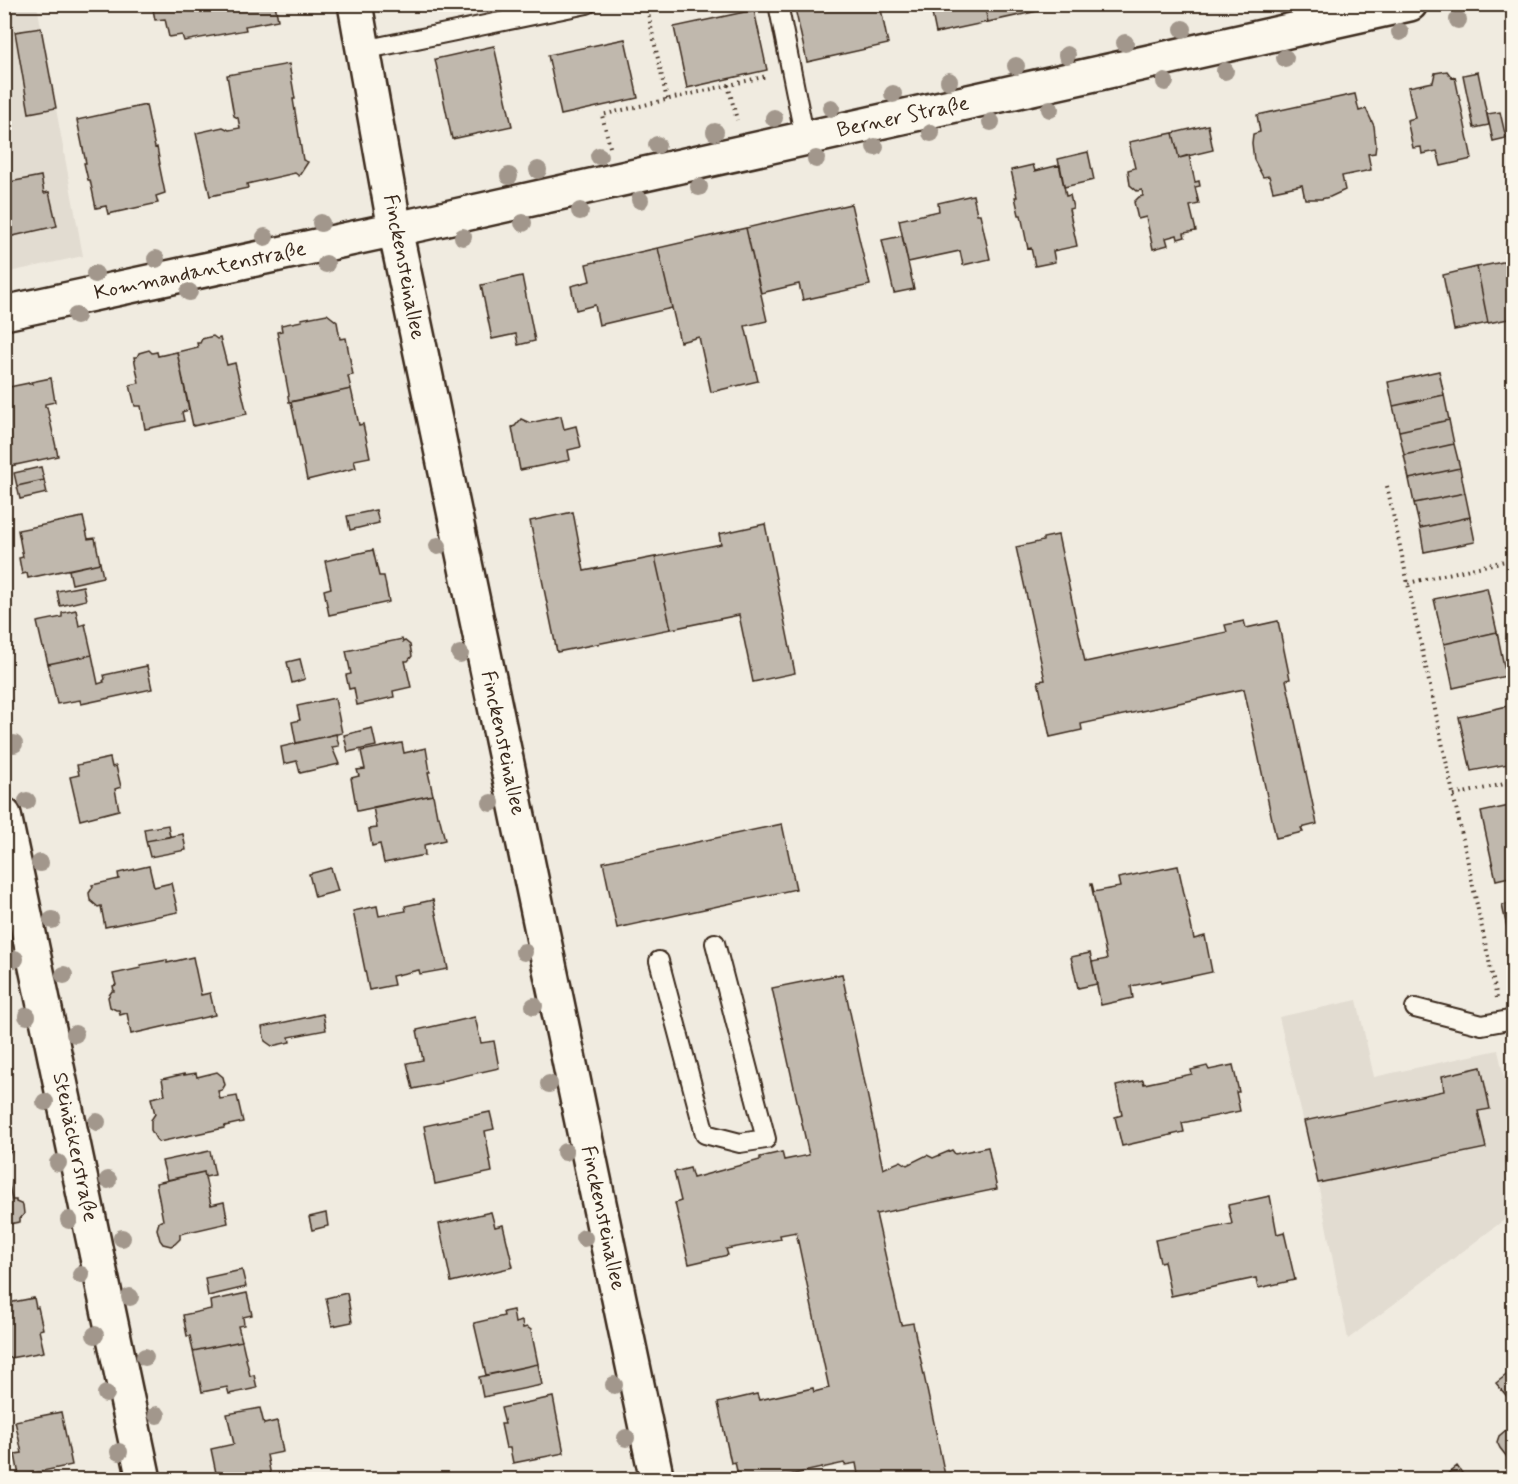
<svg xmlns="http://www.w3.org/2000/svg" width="1518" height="1484" font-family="Mynerve,sans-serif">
<rect width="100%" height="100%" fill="#f0ebe0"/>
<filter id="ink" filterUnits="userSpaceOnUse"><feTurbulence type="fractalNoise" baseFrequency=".0167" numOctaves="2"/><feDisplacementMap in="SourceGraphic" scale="12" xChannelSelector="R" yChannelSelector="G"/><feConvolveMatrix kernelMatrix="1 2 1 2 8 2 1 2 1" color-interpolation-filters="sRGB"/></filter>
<g filter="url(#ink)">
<!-- built -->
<path fill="#e2dcd1" d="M4,5H37L83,256L5,273Z
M1357,1000L1374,1077L1498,1050L1513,1119V1213L1348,1339L1318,1183L1279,1017Z"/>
<!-- building -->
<path fill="#c0b8ad" stroke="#3b2a1e" stroke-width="1.5" d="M152,4H275L278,20L245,26L246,30L184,41L182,35L169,37L165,19L155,20Z
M794,4H880L888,44L807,62Z
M930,4H984L988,22L936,33Z
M984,4H1037L1038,11L988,22Z
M1037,4H1069L1038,11Z
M754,10L767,70L687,88L674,27Z
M41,28L56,108L29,113L15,32Z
M625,39L638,98L561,115L548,55Z
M494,46L512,126L452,139L435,59Z
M289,64L295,99H293L303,160L308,162L299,176L295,173L247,184L248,188L210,196L196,133L223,127L229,130L240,128L238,118L234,116L227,75Z
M1447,71L1452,78L1455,77L1472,159L1441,166L1437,151L1422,154L1421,147L1413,148L1407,120L1415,118L1408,87L1433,82L1435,73Z
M1478,72L1489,125L1474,128L1463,75Z
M1514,86V110L1508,87Z
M1355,94L1359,111L1366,109L1374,126L1376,145L1375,153L1368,154L1371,170L1342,176L1345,190L1330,197L1321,199H1305L1302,185L1273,191L1269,176L1263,177L1254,160L1252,143L1253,134L1260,132L1257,115Z
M146,105L155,148L157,147L160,164H159L165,193L156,196L158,203L108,214L106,206L96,208L90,180H88L84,163H86L77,120Z
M1500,112L1506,138L1493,141L1487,114Z
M1208,125L1213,150L1179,158L1173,133Z
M1173,133L1179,158L1189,155L1195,182L1199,181L1200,186L1195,187L1199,204L1190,206L1196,231L1184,233L1185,237L1178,239L1177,235L1166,238L1168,245L1153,249L1146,217L1138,219L1134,202L1139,197L1143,196L1142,190L1137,191L1130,185L1128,170L1135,168L1129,142Z
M1088,152L1094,180L1064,187L1058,159Z
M1033,165L1035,171L1060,165L1066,196L1070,195L1073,208L1069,209L1077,246L1053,251L1055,262L1035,266L1031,248L1028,249L1021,215H1019L1015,197H1017L1011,170Z
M41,176L44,193L49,192L57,226L4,238V183Z
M973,195L977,214H980L990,259L963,265L960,251L908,262L899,220L939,211L938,203Z
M851,204L870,285L803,300L799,284L761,293L746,228Z
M746,228L767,321L745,326L758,381L711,392L699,337L680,342L658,248Z
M902,236L914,289L894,293L882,240Z
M658,248L672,308L599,325L595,305L576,310L571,286L590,281L586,264Z
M1508,261L1514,289V318L1488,323L1477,267Z
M1477,267L1488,323L1454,330L1443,275Z
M522,276L535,341L518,345L516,334L492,339L481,285Z
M327,314L337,322L340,339L346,338L353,375L348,376L351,389L289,402L288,396L289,395L277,332L282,331L281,325L302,321L301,319Z
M213,336L217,339L220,338L227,365L235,363L247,414L193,426L177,352L198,347L197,343H200L202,339Z
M149,350L152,353L157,352L158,356L177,352L189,410L182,412L184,421L145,429L141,406H135L130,385L139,383L134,357H137L139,353Z
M1439,371L1444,395L1393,406L1388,382Z
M51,378L55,402L45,404V407H47L58,456L6,467L4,405H6L4,388L29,383V384H32L31,382Z
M351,389L359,425L363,424L370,457L354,460L356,468L307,480L291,402Z
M1444,395L1449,420L1399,431L1393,406Z
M561,416L564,429L576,426L581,447L568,450L570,460L520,470L512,427L515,426L521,419L530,423Z
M1449,420L1454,444L1404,455L1399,431Z
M1454,444L1460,468L1409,479L1404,455Z
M41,467L44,480L17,486L14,473Z
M1460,468L1465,493L1414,503L1409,479Z
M44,480L47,493L20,499L17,486Z
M1465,493L1470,517L1420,528L1414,503Z
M376,510L379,523L350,530L347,516Z
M573,512L584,571L655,557L671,629L557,652L530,521Z
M83,517L88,539L95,538L100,563L28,578L27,573L22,574L19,558L23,557L18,530Z
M1470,517L1475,542L1424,552L1420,528Z
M765,524L795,673L753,682L739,615L671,629L655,557L721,544L719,534Z
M1058,535L1085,662L1227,632L1225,625L1244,621L1246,628L1278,621L1290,679L1286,680L1317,824L1301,828L1303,832L1276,838L1244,689L1081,724L1082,730L1050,737L1038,681L1045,680L1016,547L1043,541V538Z
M373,550L379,576H384L389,602L329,615L324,590L331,588L325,561Z
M100,563L103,577L72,584L69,570Z
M83,586L86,600L60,606L57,591Z
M1487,588L1497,632L1444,644L1434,599Z
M76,610L79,626L85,624L92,655L48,664L44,648H43L37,622L62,617V613Z
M1497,632L1506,676L1453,688L1444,644Z
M402,639L403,642L405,641L410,645L412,656L408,661H405L411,687L393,691L394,697L357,705L354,688L349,689L346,675L351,674L346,651Z
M92,655L98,684L104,682L103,681L105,679L104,675L147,666L152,689L81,704L80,700L57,704L48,664Z
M300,659L305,679L292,683L287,662Z
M335,698L342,733L296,743L292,722L300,720L297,706Z
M1512,705L1514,711V763L1471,771L1459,717Z
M372,728L376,746L348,752L344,735Z
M336,734L339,746L332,747L339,764L300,773L297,761L284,764L281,747Z
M402,743L404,753L426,748L430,772H428L433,795L357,811L351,778L359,776L357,770L365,769L361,751Z
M110,758L112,767L116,766L121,787L115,789L119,810L80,820L70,777L79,775L77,765Z
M433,795L437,816H439L445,840L424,845L425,855L384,863L380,844L372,846L369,829L377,828L373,807Z
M1514,805V876L1496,880L1481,812Z
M782,824L796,889L617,928L603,862Z
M168,825L170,837L146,841L144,829Z
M183,834L186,850L150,857L146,841Z
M149,866L154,887L171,883L178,912L105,927L101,906L98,907L90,900L89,893L93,887L92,885L119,879L118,873Z
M1178,866L1194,939L1205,936L1212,972L1161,983V980L1131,986L1133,998L1101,1005L1092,962L1107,959L1091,884H1092L1094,892L1120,887L1118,878Z
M331,868L338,891L315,897L309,874Z
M433,900L448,969L420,974L419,970L392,976L394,985L369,990L353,911L377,906L379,916L406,911L405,906Z
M1514,903V959L1502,905Z
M1090,953L1097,984L1078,988L1071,957Z
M193,957L201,995L210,993L215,1015L131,1034L127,1013L120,1015L119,1010H116L110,1007L108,997L112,991H114L113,986L116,985L113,974L141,968L140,965L167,960V963Z
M842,974L883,1169L901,1161L907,1165L927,1155L933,1158L952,1150L955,1154L988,1147L997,1189L876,1214L901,1325L913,1323L946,1480H859L856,1463L845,1465L844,1463L767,1480H739L735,1462L731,1463L718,1403L757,1394L759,1400L813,1388L814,1392L829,1388L796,1232L780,1235L781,1239L726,1249L728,1255L689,1264L675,1203L681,1201L674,1172L690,1168L693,1178L760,1160V1157L782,1152L784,1160L809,1155L772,988Z
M323,1014L326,1030L289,1037L290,1042L272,1046L265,1041L262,1027Z
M475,1017L481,1043L494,1041L499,1068L441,1081V1083L413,1089L407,1063L423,1060L417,1030Z
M1233,1065L1239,1092H1236L1240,1111L1182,1123L1184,1132L1122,1146L1115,1117L1122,1115L1116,1086L1143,1080L1144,1084L1192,1074L1191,1070L1207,1066L1209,1070Z
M1481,1067L1490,1109L1478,1111L1486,1148L1318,1183L1304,1121L1444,1091L1442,1076Z
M217,1072L223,1077L225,1085L222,1090L218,1091L220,1099L237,1096L243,1122L225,1126L224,1128L159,1142L156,1139L151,1130V1120L155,1114L151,1098L165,1095L162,1079L184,1074V1075L196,1073L197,1077Z
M490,1112L494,1129L485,1131L492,1172L435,1184L424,1126Z
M4,1141L10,1143L12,1151L6,1156L7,1158L4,1159Z
M210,1151L215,1175L205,1177L204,1172L167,1180L162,1161Z
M204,1172L211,1205L224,1202L228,1223L180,1234V1239L175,1244L171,1246L163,1244L160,1240L157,1229L159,1222L163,1220L156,1183Z
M8,1180L12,1200H16V1202L23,1205L24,1214L20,1219V1222L4,1225V1181Z
M1270,1196L1277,1234L1284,1232L1295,1280L1258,1288L1256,1278L1171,1296L1164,1261L1160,1262L1155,1240L1232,1224L1228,1205Z
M491,1212L495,1227L503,1225L513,1267L451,1282L439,1224Z
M326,1213L328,1226L312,1230L309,1217Z
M242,1270L246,1287L208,1296L205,1278Z
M247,1293L252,1315L243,1317L244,1325L238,1326L242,1341L193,1351L190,1336H187L183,1315L211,1309L210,1301Z
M347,1293L352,1322L332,1326L326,1298Z
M34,1298L36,1308L38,1307L43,1329L39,1330L44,1352L4,1359V1308L10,1307L8,1303Z
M513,1310L515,1323L522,1321L523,1328L527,1327L531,1330L538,1364L486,1375L474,1323L504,1316L503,1312Z
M242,1341L250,1376L254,1375L257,1388L229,1394L227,1387L202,1392L193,1351Z
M538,1364L542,1385L483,1397L479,1377Z
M1514,1369V1405L1496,1383Z
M553,1397L564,1453L513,1463L510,1448H506L501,1424H505L501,1408Z
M260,1408L264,1424L277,1421L283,1452L267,1455L271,1476L253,1480H220L219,1472L216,1473L211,1449L234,1444L227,1414Z
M61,1412L72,1465L19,1476L15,1454L22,1453L15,1421Z
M1506,1430L1514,1431V1466L1500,1448L1497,1442L1499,1436Z
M1457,1466L1467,1480H1440Z
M271,1476L272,1480H253Z"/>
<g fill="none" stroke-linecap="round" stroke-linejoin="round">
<defs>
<path id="lane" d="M778,4L805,139
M363,50L587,4
M659,961L705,1134L740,1143L766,1139L715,943
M1415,1008L1482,1025L1514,1019"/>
<path id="street" d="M4,313L424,223L1410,4
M4,815L144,1480"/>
<path id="secondary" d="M355,4L395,229L657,1480"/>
</defs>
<!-- lane casing -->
<use href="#lane" stroke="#3b2a1e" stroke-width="22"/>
<!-- street casing -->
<use href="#street" stroke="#3b2a1e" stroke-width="38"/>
<!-- secondary casing -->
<use href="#secondary" stroke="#3b2a1e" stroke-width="38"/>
<!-- path -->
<path stroke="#3b2a1e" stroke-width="4" stroke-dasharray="1.5 4.5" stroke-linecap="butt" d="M646,4L667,100
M728,85L737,120
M610,147L602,115L767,76
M1387,486L1497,998
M1408,583L1514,559
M1454,795L1514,782"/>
<!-- lane -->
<use href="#lane" stroke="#fbf7ec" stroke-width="18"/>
<!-- street -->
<use href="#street" stroke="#fbf7ec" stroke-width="33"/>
<!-- secondary -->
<use href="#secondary" stroke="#fbf7ec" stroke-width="33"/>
</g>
<!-- trees -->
<g fill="#a2978c">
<circle cx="1458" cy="20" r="9"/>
<circle cx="1183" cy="29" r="9"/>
<circle cx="1400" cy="32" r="9"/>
<circle cx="1125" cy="43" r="9"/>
<circle cx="1067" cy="55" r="9"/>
<circle cx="1285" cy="58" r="9"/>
<circle cx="1016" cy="66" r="9"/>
<circle cx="1225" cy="71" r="9"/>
<circle cx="949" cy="81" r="9"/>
<circle cx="1165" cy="82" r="9"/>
<circle cx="893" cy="94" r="9"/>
<circle cx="831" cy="108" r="9"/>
<circle cx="1050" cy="109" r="9"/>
<circle cx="774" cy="118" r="9"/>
<circle cx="991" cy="122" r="9"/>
<circle cx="715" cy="132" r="9"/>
<circle cx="931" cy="133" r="9"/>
<circle cx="657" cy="145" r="9"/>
<circle cx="875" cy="147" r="9"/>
<circle cx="599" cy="156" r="9"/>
<circle cx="816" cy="159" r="9"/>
<circle cx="538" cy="170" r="9"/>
<circle cx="509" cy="176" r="9"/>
<circle cx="699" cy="187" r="9"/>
<circle cx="640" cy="200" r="9"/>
<circle cx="580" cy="211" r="9"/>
<circle cx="321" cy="223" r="9"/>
<circle cx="523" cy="223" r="9"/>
<circle cx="265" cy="237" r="9"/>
<circle cx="463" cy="237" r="9"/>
<circle cx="156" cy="259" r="9"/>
<circle cx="326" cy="264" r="9"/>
<circle cx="95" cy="274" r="9"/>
<circle cx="189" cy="292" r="9"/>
<circle cx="76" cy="316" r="9"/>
<circle cx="438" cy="546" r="9"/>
<circle cx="460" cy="654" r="9"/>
<circle cx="14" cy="744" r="9"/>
<circle cx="27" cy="801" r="9"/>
<circle cx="491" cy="803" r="9"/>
<circle cx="40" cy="863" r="9"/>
<circle cx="52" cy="920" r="9"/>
<circle cx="524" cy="952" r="9"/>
<circle cx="15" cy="959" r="9"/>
<circle cx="64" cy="975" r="9"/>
<circle cx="534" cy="1006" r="9"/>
<circle cx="27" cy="1016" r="9"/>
<circle cx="75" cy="1034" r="9"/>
<circle cx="549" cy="1084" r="9"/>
<circle cx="45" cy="1102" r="9"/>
<circle cx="97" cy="1122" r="9"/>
<circle cx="565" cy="1152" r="9"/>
<circle cx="58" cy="1163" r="9"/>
<circle cx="108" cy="1180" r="9"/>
<circle cx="69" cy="1220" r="9"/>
<circle cx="122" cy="1238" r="9"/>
<circle cx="584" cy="1238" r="9"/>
<circle cx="81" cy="1275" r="9"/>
<circle cx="130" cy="1297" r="9"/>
<circle cx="95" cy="1335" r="9"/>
<circle cx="145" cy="1357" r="9"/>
<circle cx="614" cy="1385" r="9"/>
<circle cx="106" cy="1394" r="9"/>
<circle cx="157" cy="1415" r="9"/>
<circle cx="626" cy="1438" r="9"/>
<circle cx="119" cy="1452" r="9"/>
</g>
</g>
<g text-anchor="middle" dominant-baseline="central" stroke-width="5" stroke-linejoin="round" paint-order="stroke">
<!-- street labels -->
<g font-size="21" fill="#3b2a1e" stroke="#fbf7ec">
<text transform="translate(903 117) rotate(-12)">Berner Straße</text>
<text transform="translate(404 267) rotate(79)">Finckensteinallee</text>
<text transform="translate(200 271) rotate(-12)">Kommandantenstraße</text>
<text transform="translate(503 743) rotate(78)">Finckensteinallee</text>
<text transform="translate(75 1147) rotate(78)">Steinäckerstraße</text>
<text transform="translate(603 1218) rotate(78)">Finckensteinallee</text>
</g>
</g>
<!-- margin -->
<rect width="1518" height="1484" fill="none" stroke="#fbf7ec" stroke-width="24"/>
<rect x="12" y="12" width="1494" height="1460" fill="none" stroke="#3b2a1e" stroke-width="2" filter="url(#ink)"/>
</svg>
